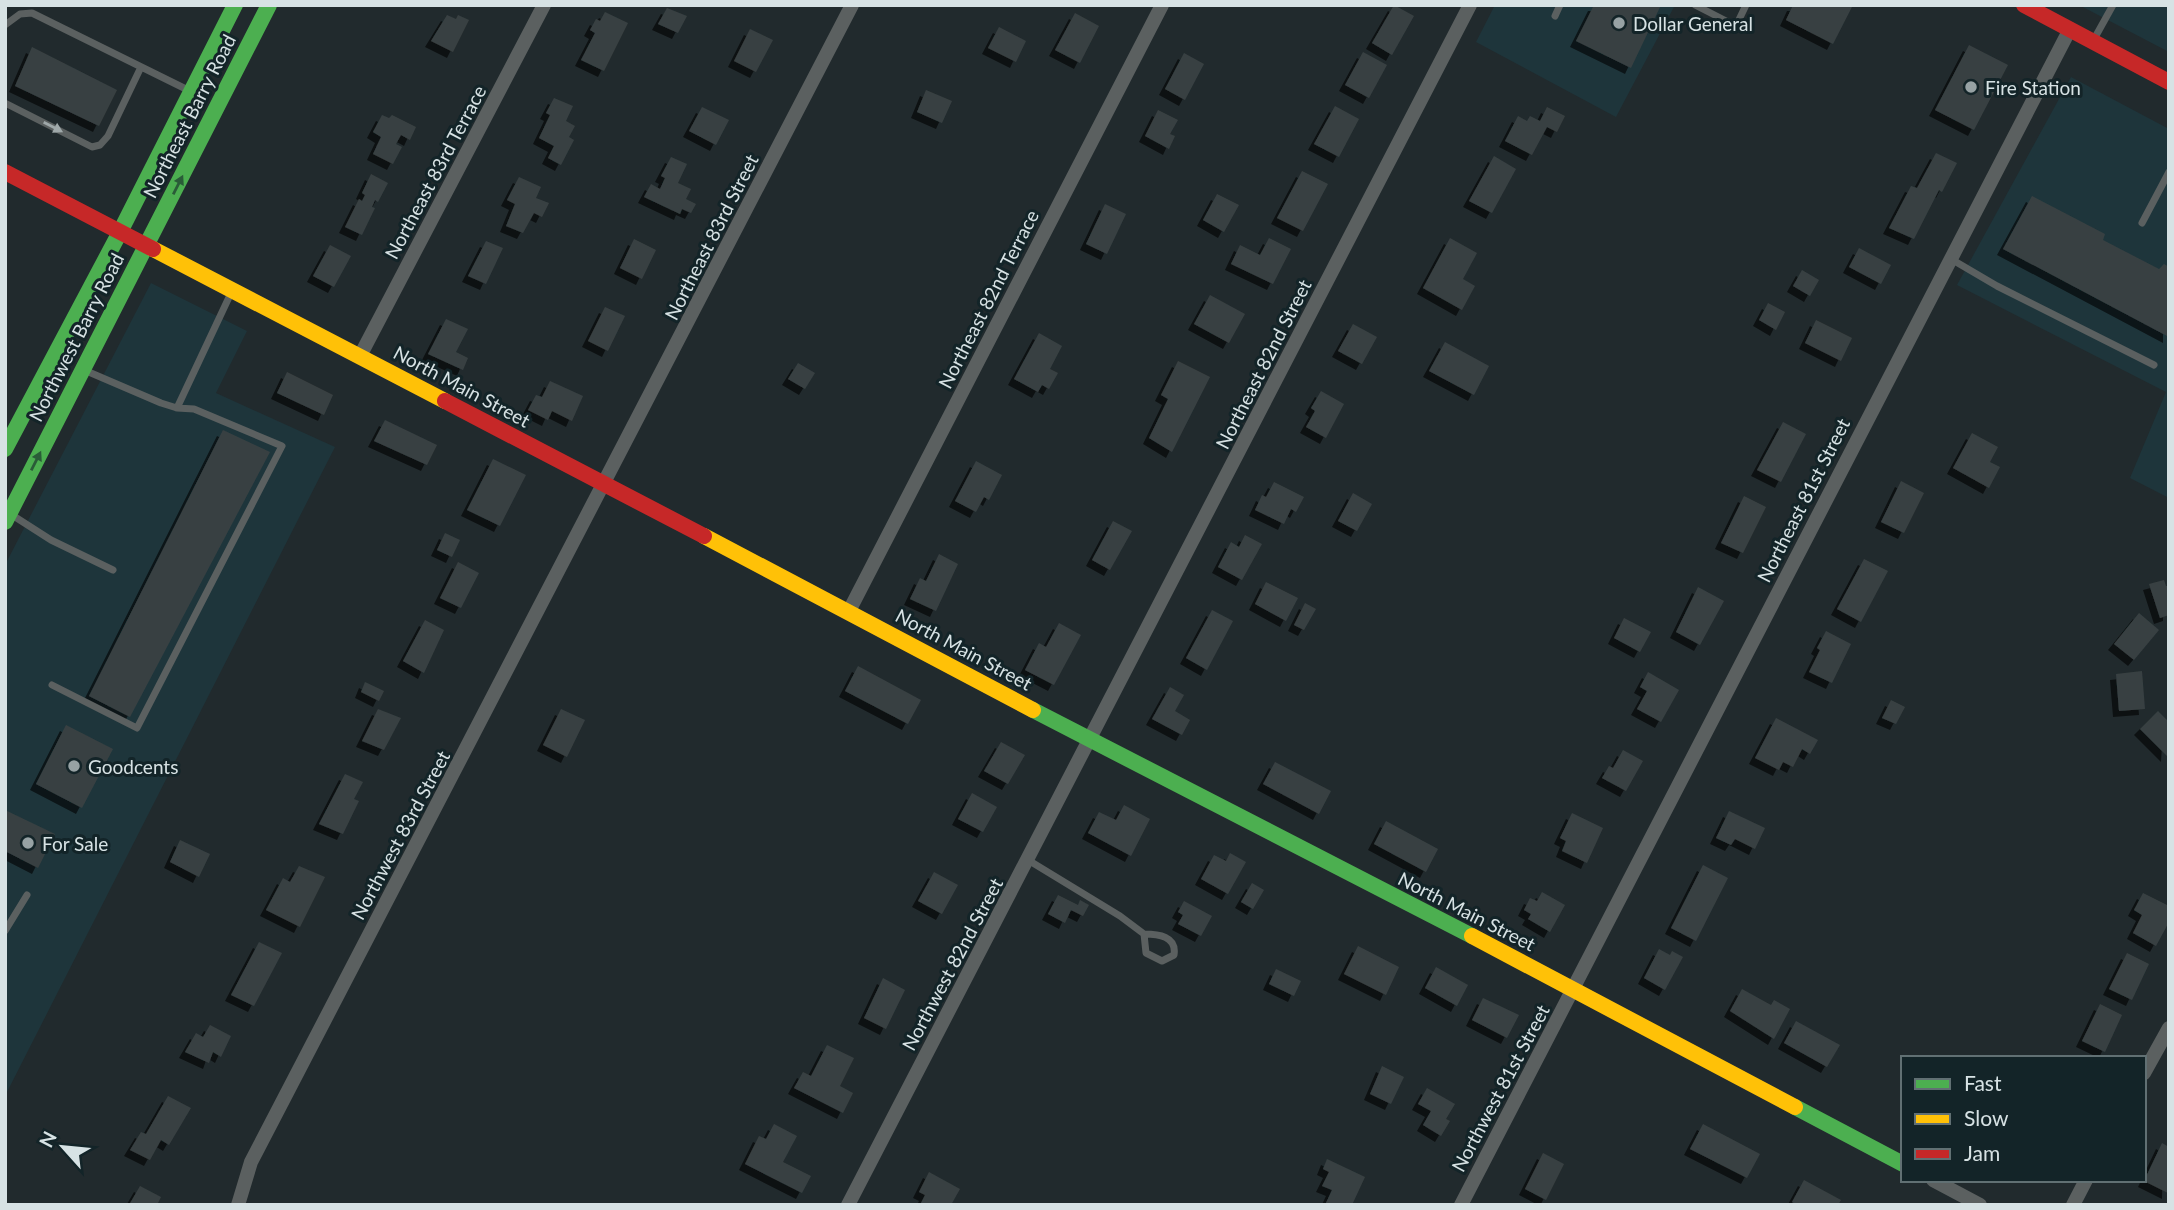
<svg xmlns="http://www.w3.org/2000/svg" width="2174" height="1210" font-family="Lato,sans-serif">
<defs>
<filter id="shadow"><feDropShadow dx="-6" dy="6" stdDeviation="0" flood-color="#0009"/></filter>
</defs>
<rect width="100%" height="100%" fill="#212a2d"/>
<!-- built -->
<path fill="#1e353b" d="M1495,5H1675L1616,117L1476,42Z
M2079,5H2169V52Z
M2071,77L2169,129V498L2130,478L2166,392L1957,285Z
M151,283L247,331L216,393L335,447L5,1096V565Z"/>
<!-- building -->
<path fill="#384042" filter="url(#shadow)" d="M1394,5L1414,16L1392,55L1372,43Z
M1594,5H1661L1631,68L1576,41Z
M1793,5H1853L1833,44L1786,20Z
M667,8L687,16L678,33L658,24Z
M605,12L628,23L604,71L581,60L595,33L590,30L596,19L600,21Z
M1075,13L1099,26L1080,63L1055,50Z
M447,15L456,19L458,15L469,20L453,52L431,41Z
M999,27L1026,41L1016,62L988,48Z
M750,29L773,40L756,72L734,61Z
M1969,45L2008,65L1974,130L1935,110Z
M32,47L117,90L99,126L15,86Z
M1363,52L1387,65L1369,98L1345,85Z
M1184,53L1204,64L1185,100L1165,89Z
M926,90L952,101L942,123L917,112Z
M554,98L573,106L566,121L575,126L569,137L574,140L561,165L548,158L554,146L539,138L550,115L546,113Z
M1335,106L1359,119L1339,157L1314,144Z
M702,107L729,120L716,145L689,131Z
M1547,107L1565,116L1557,132L1547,127L1532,155L1505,141L1518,116L1527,121L1530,116L1540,121Z
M1158,110L1178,120L1170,134L1175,136L1169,149L1145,136Z
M382,115L389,118L392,115L416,127L410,140L401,135L396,144L402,147L393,164L373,154L381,137L373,132Z
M1936,153L1957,163L1942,192L1939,190L1914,239L1889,228L1911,186L1917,188Z
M1494,156L1516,169L1492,213L1469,201Z
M671,157L687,164L678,183L691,189L686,199L696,204L691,213L682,209L680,214L644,197L651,184L660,189L665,178L661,176Z
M1302,171L1328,184L1303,231L1277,218Z
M371,174L388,183L378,202L375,200L372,207L375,208L362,235L345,227L359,199L362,201L365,195L362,193Z
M519,177L541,187L536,198L549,203L542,217L534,213L523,233L506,226L515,204L507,200Z
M1217,194L1239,205L1224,232L1203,220Z
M2032,196L2105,234L2103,240L2159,269L2164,264L2169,267V337L2003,249Z
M1105,204L1126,214L1107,254L1086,244Z
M1269,238L1291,249L1273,284L1231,264L1240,245L1260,255Z
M1450,238L1477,253L1463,279L1475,286L1462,310L1423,288Z
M634,239L656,250L642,279L620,268Z
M486,241L503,248L486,284L468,276Z
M330,245L351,256L334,287L313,276Z
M1859,248L1891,265L1881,284L1849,267Z
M1802,270L1819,280L1810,296L1793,286Z
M1210,295L1245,314L1229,343L1194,324Z
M1768,303L1785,312L1776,330L1759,320Z
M605,307L625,316L608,351L588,341Z
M446,319L468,329L456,352L468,358L463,370L428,354Z
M1816,320L1852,338L1841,361L1805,343Z
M1353,324L1377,337L1362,364L1338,351Z
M1039,333L1062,346L1050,369L1058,373L1049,389L1042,385L1038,392L1014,379Z
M1445,342L1489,366L1474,395L1429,371Z
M1178,361L1210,377L1172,452L1149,438L1168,399L1161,395Z
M798,363L815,373L805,389L788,379Z
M287,372L333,395L324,415L277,393Z
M550,381L583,396L572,421L552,411L548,420L528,410L536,395L542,397Z
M1321,391L1344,404L1326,438L1306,427L1315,411L1311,408Z
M385,420L437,445L427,465L374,441Z
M1783,422L1806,434L1781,482L1757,470Z
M223,430L270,452L130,717L89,696Z
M1972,433L1998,447L1990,462L2000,467L1989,488L1953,468Z
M493,459L526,475L500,526L467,510Z
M976,461L1002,475L989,500L984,497L976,512L955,501Z
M1901,481L1924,493L1904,533L1881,522Z
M1274,482L1304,497L1296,512L1291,509L1284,524L1255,510L1262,495L1266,497Z
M1353,493L1372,504L1357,531L1338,521Z
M1744,496L1766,507L1743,553L1721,543Z
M1113,521L1132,531L1110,570L1092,560Z
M445,533L460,540L452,557L437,550Z
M1245,535L1262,544L1242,580L1218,567L1231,542L1239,547Z
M939,554L958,564L936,611L910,599L920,578L926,581Z
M1864,559L1888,571L1861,622L1837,609Z
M458,562L479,573L461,608L440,598Z
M2164,580L2166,586H2169V615L2160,618L2149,584Z
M1266,582L1298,598L1286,621L1255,604Z
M1698,587L1724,601L1700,645L1676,632Z
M1305,603L1316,609L1304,630L1294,625Z
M1212,610L1233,621L1207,670L1186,658Z
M2139,613L2159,630L2134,660L2114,644Z
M1624,618L1651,632L1640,652L1614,638Z
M425,620L444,630L424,673L403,661Z
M1059,623L1081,635L1054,685L1025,670L1039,643L1046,647Z
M1826,631L1851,644L1832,683L1809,672L1820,650L1817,648Z
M858,666L921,700L908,724L845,691Z
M2142,671L2145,709L2119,711L2116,674Z
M1648,672L1679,690L1661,722L1637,709L1647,691L1640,687Z
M365,682L384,691L379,701L361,692Z
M1170,687L1184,695L1175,711L1190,720L1182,735L1152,719Z
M1891,700L1905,707L1896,724L1882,718Z
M378,709L401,718L384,750L362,741Z
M561,709L585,720L567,757L543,745Z
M2158,711L2169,722L2167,756L2140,729Z
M1776,718L1818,740L1810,754L1802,749L1793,767L1783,762L1779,770L1755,758Z
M66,725L113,749L82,808L36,784Z
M1001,742L1025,755L1008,784L984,771Z
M1623,750L1643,761L1626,791L1602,778L1609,766L1613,768Z
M1275,762L1331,791L1319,814L1263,784Z
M345,774L363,782L354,799L359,801L343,834L319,824Z
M972,793L997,807L983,832L958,819Z
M1124,805L1150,819L1131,856L1088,833L1099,812L1116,820Z
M5,810L55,834L38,868L5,851Z
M1729,811L1765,828L1755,849L1735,839L1731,845L1716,838Z
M1572,813L1603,828L1587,863L1562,851L1566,841L1560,838Z
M1386,821L1438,849L1426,872L1374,844Z
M180,840L210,854L199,877L170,862Z
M1230,853L1246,862L1228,894L1201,879L1214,855L1226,861Z
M1703,865L1728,878L1696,941L1671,928Z
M299,866L325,877L300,927L266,910L283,878L290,882Z
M934,872L958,885L942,914L918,901Z
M1252,883L1264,890L1253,909L1241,902Z
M1542,892L1565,905L1550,932L1528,919L1531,914L1524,910L1530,898L1537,901Z
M2143,893L2169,906V922L2156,946L2133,933L2142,915L2134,910Z
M1058,895L1078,905L1080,900L1089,905L1083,916L1071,910L1065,923L1048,914Z
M1184,901L1212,916L1201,936L1178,924L1183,915L1178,912Z
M259,942L282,953L254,1006L231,995Z
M1358,946L1399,967L1386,995L1344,974Z
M1659,949L1670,955L1672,951L1683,957L1665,990L1644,978Z
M2127,953L2149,964L2132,1000L2109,989Z
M1436,967L1468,985L1457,1006L1425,988Z
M1276,969L1301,981L1294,996L1269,984Z
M883,978L905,990L886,1029L864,1018Z
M1742,989L1771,1005L1774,1000L1790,1009L1774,1039L1730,1011Z
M1483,998L1519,1015L1507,1038L1472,1020Z
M2100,1004L2122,1015L2105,1052L2082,1041Z
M1796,1021L1840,1045L1827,1067L1784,1043Z
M210,1025L231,1036L221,1057L213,1052L209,1063L185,1052L196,1033L203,1037Z
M827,1045L854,1058L840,1086L853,1093L843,1113L794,1088L803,1072L811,1076Z
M1382,1066L1404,1077L1391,1104L1370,1094Z
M1427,1088L1455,1104L1446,1119L1450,1121L1441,1136L1423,1125L1431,1111L1418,1104Z
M168,1096L191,1108L169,1145L161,1140L150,1160L130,1150L141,1132L146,1134Z
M774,1124L797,1136L783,1162L811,1176L802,1193L745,1164L759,1136L766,1139Z
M1703,1124L1760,1154L1747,1178L1690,1149Z
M2162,1143L2169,1147L2168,1193L2144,1181Z
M1543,1153L1564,1164L1546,1200L1525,1189Z
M1327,1159L1365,1177L1352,1205H1325L1332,1190L1322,1186L1329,1172L1323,1169Z
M929,1172L960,1189L951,1205H920L925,1195L919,1192Z
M1804,1180L1841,1200L1838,1205H1797L1792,1202Z
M140,1186L161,1197L157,1205H129Z"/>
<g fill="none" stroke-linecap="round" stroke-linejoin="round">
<!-- lane -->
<path stroke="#5b6060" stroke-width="7" d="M1695,5L1736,26L1746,5
M1555,16L1560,5
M5,25L20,14L32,13L190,91
M2093,41L2113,5
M5,103L92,147L100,145L108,136L141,67
M2142,223L2169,172
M1951,259L1997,286L2154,365
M84,370L161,403L177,408
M12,515L51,540L113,570
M52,685L137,728L282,446L194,409L177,408L231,293
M1028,860L1120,916L1144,934L1146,953L1162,961L1174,955C1177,936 1158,934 1144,934
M5,931L27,895"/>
<!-- street -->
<path stroke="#5b6060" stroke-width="14" d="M360,356L544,5
M849,611L1162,5
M2144,1073L2169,1028
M1933,1180L1980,1205
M238,1205L251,1162L852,5
M848,1205L1470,5
M1461,1205L2070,29
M2073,1205L2086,1180"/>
<!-- fast -->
<path stroke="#4caf50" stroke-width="16" d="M5,449L120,232L235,5
M5,522L269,5
M1033,710L1472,936
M1795,1107L1903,1164"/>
<!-- slow -->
<path stroke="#ffc107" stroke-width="16" d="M153,249L445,401
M704,536L1033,710
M1472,936L1795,1107"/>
<!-- jam -->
<path stroke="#c62828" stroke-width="16" d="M2024,5L2169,82
M5,172L153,249
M445,401L704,536"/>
</g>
<!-- one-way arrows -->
<defs><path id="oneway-solid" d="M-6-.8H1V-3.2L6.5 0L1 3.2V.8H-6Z" transform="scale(1.75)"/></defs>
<use fill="#9fa8a9" href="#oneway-solid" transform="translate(53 127) rotate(27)"/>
<g fill="#2a5c38">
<use href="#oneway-solid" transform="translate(178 185) rotate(-63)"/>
<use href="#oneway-solid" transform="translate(36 461) rotate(-63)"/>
</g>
<!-- markers -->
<g fill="#97a2a4" stroke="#132428" stroke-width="2.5">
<circle cx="1619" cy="23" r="7"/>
<circle cx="1971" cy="87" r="7"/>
<circle cx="74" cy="766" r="7"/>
<circle cx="28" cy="843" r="7"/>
</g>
<g text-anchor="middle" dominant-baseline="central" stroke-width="6" stroke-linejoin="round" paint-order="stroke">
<!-- poi labels -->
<g font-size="19" fill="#d7e2e4" stroke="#132428" text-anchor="start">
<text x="1633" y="23">Dollar General</text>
<text x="1985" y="87">Fire Station</text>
<text x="88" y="766">Goodcents</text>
<text x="42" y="843">For Sale</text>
</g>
<!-- street labels -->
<g font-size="19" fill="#d7e2e4" stroke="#132428">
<text transform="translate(189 116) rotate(-63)">Northeast Barry Road</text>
<text transform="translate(435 172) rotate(-62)">Northeast 83rd Terrace</text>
<text transform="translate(711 237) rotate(-63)">Northeast 83rd Street</text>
<text transform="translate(988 299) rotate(-63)">Northeast 82nd Terrace</text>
<text transform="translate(76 337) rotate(-63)">Northwest Barry Road</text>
<text transform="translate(1263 364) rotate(-63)">Northeast 82nd Street</text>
<text transform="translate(462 386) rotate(28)">North Main Street</text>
<text transform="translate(1803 500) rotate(-63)">Northeast 81st Street</text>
<text transform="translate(964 649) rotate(28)">North Main Street</text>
<text transform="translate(400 835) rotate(-62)">Northwest 83rd Street</text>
<text transform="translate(1467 911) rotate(27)">North Main Street</text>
<text transform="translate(952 964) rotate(-62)">Northwest 82nd Street</text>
<text transform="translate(1500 1088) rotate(-62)">Northwest 81st Street</text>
</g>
</g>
<!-- border -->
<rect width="2174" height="1210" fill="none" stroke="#d7e2e4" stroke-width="14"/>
<!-- legend -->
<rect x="1901" y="1056" width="245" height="126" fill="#132428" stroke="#617073" stroke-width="2"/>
<rect x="1915" y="1079" width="35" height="10" fill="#4caf50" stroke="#617073" stroke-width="2"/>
<text x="1964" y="1091" font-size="21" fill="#d7e2e4">Fast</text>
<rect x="1915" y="1114" width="35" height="10" fill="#ffc107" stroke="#617073" stroke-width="2"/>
<text x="1964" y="1126" font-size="21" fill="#d7e2e4">Slow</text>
<rect x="1915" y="1149" width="35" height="10" fill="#c62828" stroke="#617073" stroke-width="2"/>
<text x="1964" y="1161" font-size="21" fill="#d7e2e4">Jam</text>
<!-- north arrow -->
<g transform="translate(63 1147) rotate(297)" stroke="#132428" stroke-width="5" paint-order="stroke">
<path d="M0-5L12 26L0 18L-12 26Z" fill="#d7e2e4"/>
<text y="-10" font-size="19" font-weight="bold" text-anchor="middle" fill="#d7e2e4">N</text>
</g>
</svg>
